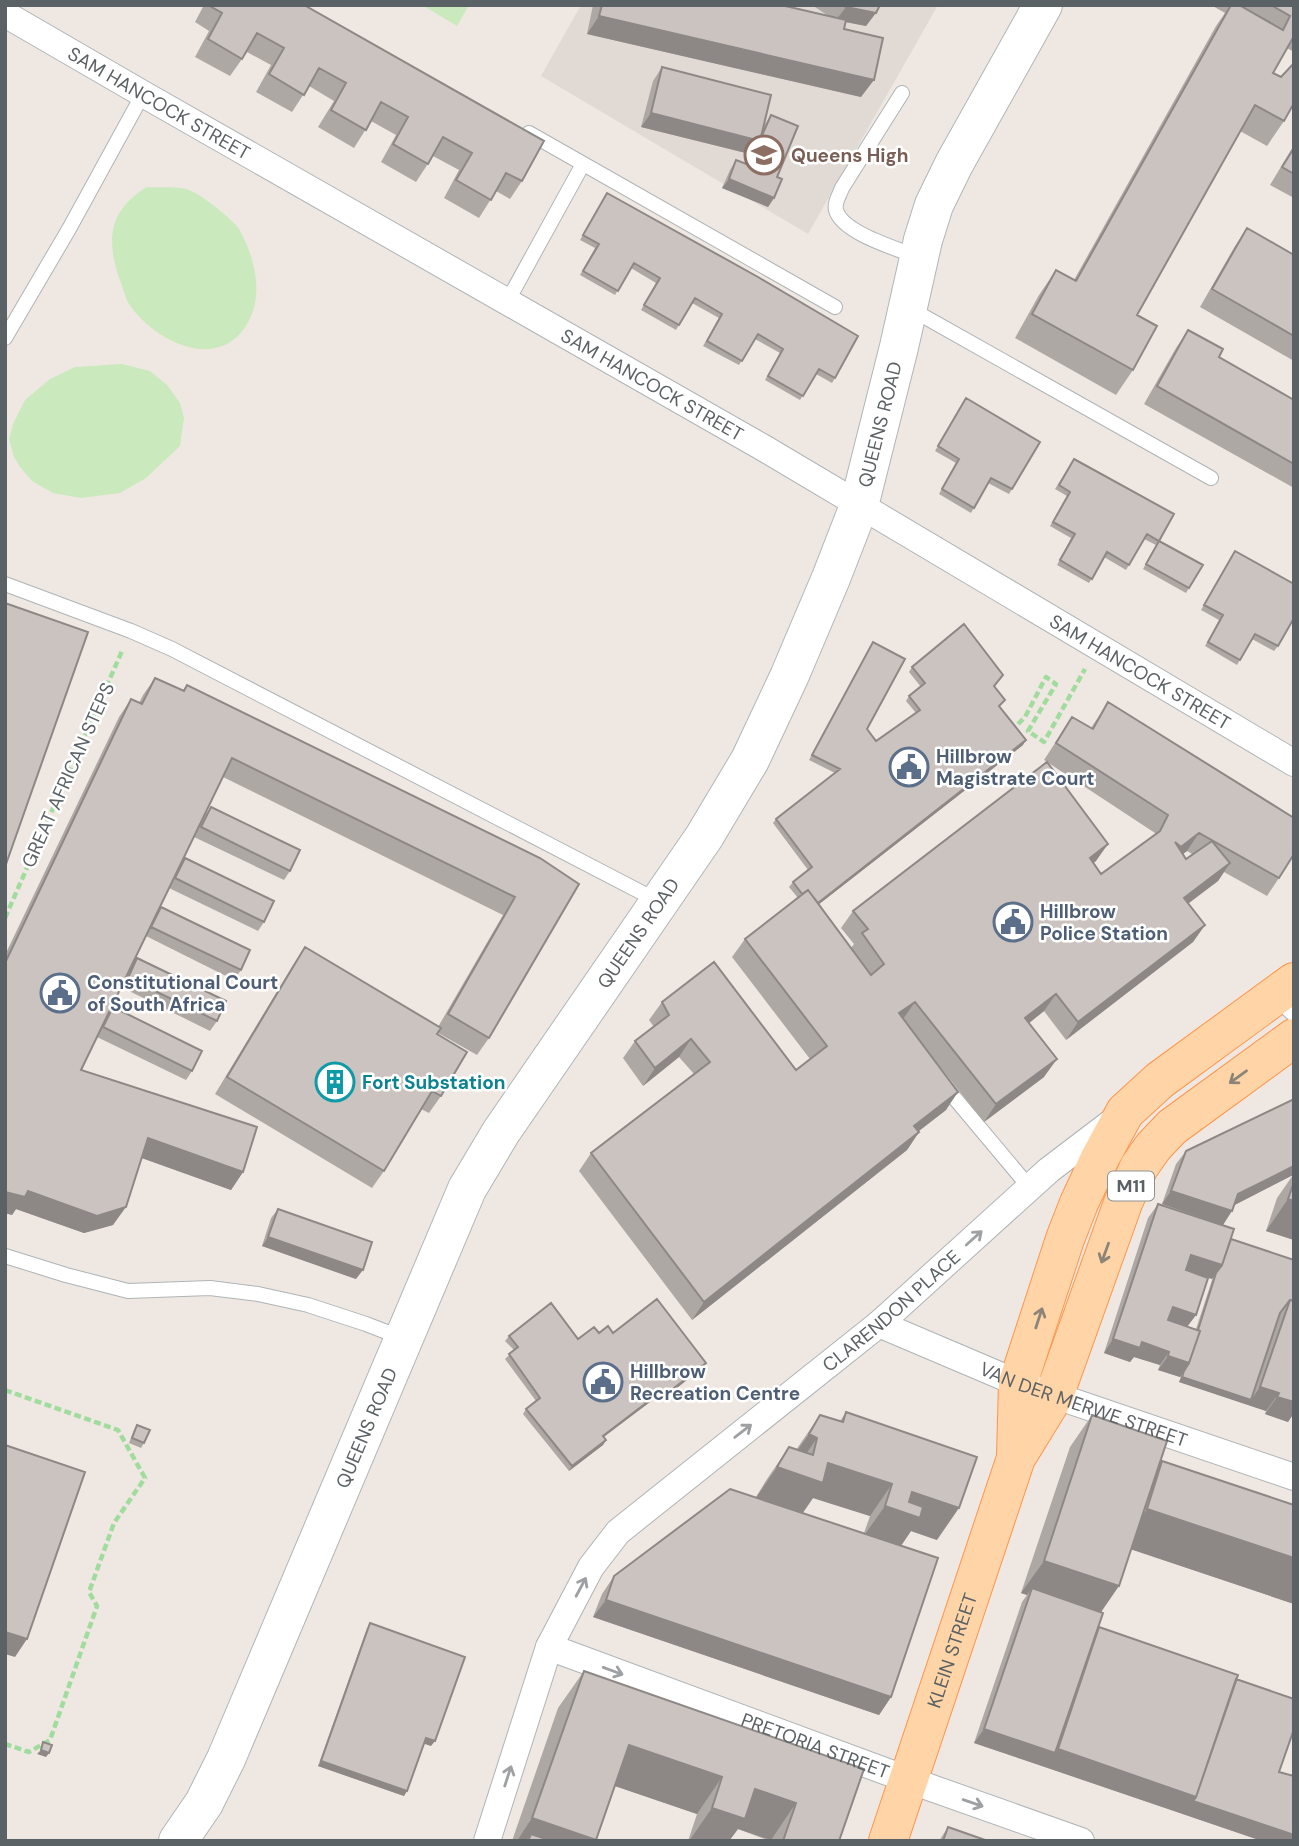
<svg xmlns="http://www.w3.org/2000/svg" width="1299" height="1846" font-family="'DM Sans',sans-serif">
<rect width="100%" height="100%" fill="#efe8e2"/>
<!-- education -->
<path fill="#e1d9d3" d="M581,5H938L808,234L541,76Z"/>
<!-- green -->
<path fill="#cae9bc" d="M422,5H469L457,26Z
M147,187C158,188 180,186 189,190C201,194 232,219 239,229C253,254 263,289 251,316C226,374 160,346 131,307C126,301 124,291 121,283C106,243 107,211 147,187Z
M122,364L150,371L167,385L180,403L184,418L180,446L146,478L120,493L81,498L53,493L32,481L20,467L14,457L9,439L13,424L25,400L50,379L75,367Z"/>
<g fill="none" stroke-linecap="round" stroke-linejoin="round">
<defs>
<path id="lane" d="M902,93L842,188C840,194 834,203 836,210C842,233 898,249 918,257
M529,133L835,307
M507,302L583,164
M909,308L1211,478
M5,338L69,229L143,94
M5,584L131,631L172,649L658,901
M1275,997L1294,1015
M942,1083L1030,1188
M5,1256L66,1275L128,1291L210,1288L258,1294L308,1305L366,1324L402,1338"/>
<g id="street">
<path id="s1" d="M5,14L143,94L762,447L1294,763"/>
<path id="s2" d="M879,1324L1018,1383L1294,1477"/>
<path id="s3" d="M549,1647L909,1780L1081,1841"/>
<path id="s4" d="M487,1841L549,1647L591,1567L618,1532L879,1324L1049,1170L1116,1119"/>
</g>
<g id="secondary">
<path id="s5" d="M178,1841L204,1803L226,1759L467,1189L501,1132L704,837L750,760L789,677L831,578L859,506L899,347L923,240L934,205L954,164L1043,5"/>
</g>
<g id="primary">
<path d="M1016,1456L1018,1383L1065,1239L1079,1203L1100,1158L1125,1112L1160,1080L1294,982"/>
<path id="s6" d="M888,1841L1016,1458L1054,1396L1123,1203L1139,1167L1153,1147L1172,1127L1294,1038"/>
</g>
</defs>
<!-- lane casing -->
<use href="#lane" stroke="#aeb4b7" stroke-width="16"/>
<!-- street casing -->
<use href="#street" stroke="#aeb4b7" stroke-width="28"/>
<!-- secondary casing -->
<use href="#secondary" stroke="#afb6b9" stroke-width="40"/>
<!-- primary casing -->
<use href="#primary" stroke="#ff944b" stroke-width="40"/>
<!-- path -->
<path stroke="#a1dc9e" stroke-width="4.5" stroke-dasharray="7 3.5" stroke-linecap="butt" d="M1018,724L1025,717L1046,677L1056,684L1028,731L1044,742L1085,669
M5,918L122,651
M5,1390L118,1430L145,1478L114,1523L89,1592L97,1606L50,1740L29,1752L5,1744"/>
<!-- lane -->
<use href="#lane" stroke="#fff" stroke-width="14"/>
<!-- street -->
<use href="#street" stroke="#fff" stroke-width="26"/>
<!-- secondary -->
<use href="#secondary" stroke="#fff" stroke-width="38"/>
<!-- primary -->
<use href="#primary" stroke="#ffd5a7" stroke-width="38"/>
</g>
<!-- wall -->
<path fill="#aea8a4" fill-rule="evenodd" d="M204,5H304L522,181L510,199L496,191L479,218L444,198L459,170L433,156L416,182L381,162L396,135L371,121L354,148L318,127L334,101L309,86L292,112L256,92L271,65L247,52L230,76L195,57L209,31L195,22Z
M593,5H781L830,17L812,5H880L866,26L845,22L844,29L861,97L587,34Z
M1211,5H1294V52L1287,48L1273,73L1284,121L1267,146L1240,131L1137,315L1133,370L1116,395L1015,338L1039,295L1056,270L1074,280L1216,26L1225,13Z
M662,67L763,127L771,115L777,177L774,198L768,207L722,188L730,170L736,160L747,165L754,149L750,154L641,127L653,81Z
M1294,145V198L1270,185Z
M607,193L835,378L832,383L816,374L800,400L765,380L780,353L755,339L739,365L703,346L719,318L692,303L676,330L641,310L656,283L631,268L615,295L580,275L595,248L580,240Z
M1247,228L1294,255V361L1200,307L1235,246Z
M1188,330L1219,357L1294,400V488L1144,404L1176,348Z
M963,403L1012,489L1009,494L988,483L971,513L939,494L956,463L935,451Z
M1074,459L1159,541L1189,588L1186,593L1143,569L1156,545L1144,539L1126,570L1104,557L1089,583L1057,565L1071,538L1050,526L1067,496L1055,489Z
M1235,551L1278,646L1274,651L1252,639L1237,665L1205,646L1219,620L1201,610Z
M873,642L867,729L876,741L916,713L906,701L909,696L921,687L909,672L912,667L994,687L1005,700L999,707L1023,745L819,904L851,948L854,944L841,928L853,911L1096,861L1093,863L1101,874L1155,835V833L1044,760L1072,717L1091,728L1108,702L1279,878L1267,896L1224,872L1218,881L1188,903L1205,925L1193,942L1066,1040L1044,1011L1029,1023L1044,1077L984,1122L921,1043L946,1110L919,1131V1132L907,1150L692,1320L579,1171L591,1153L694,1074L679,1057L643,1086L623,1058L635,1041L654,1027L649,1020L662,1002L796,1070L810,1059L732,957L745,939L798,898L789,887L793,882L808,870L773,823L776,819L835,773L809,760ZM1187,851L1192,854L1186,859L1183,854Z
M155,678L183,690L187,685L540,858L489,1038L477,1055L438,1033L441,1096L429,1113L421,1109L384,1171L372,1188L215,1094L293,965L305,947L438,1027L503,915L223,777L181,864L185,858L264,922L258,931L169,888L158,912L241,970L234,980L146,936L131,966L137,958L217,1021L210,1031L121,987L108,1015L113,1007L192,1071L186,1080L97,1037L81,1070L243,1172L231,1190L142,1158L113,1225L84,1233L16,1209L12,1215L5,1213V955L119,717L131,699L139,703L143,695Z
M211,807L290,871L284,880L194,837L204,816Z
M1294,1099V1240L1266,1231L1277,1198L1293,1175L1234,1205L1223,1225L1162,1204L1176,1164L1186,1151Z
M1158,1204L1231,1239L1294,1260V1413L1288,1422L1265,1414L1266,1411L1179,1382L1181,1376L1180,1377L1158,1370L1160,1365L1134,1357L1130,1362L1104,1353L1148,1218ZM1192,1272L1212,1279L1213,1277L1196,1329L1187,1327L1196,1315Z
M278,1209L356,1279L262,1246L271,1218Z
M599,1333H613L706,1363L703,1367L662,1400L658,1396L604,1437L606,1440L603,1445L569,1471L523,1414L526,1409L536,1401L505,1359L514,1350L505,1341L509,1336L578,1339Z
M846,1412L937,1540L911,1531L901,1546L891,1697L879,1715L593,1617L602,1594L614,1576L756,1497L767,1479L789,1447L796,1450L820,1415L840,1421ZM813,1498L870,1516L864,1533L803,1513Z
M1092,1415L1159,1467L1162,1461L1294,1505V1604L1131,1549L1101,1612L1096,1631L1099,1627L1236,1679L1279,1772L1294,1841H1262L974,1743L1022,1602L1027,1595L1021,1593L1070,1447Z
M137,1425L144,1443L141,1448L129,1443L134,1430Z
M370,1623L431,1746L424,1743L404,1796L318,1766L367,1628Z
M584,1671L864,1769L839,1841H770L738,1829L729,1841H688L697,1814L615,1786L595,1841H512L558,1708Z
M948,1827L988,1841H939Z"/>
<!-- shaded-wall -->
<path fill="#8d8886" d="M846,7L876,13L866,26L836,20Z
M599,16L874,80L861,97L587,34Z
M651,113L760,141L750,154L641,127Z
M729,179L774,198L768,207L722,188Z
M1026,740L1023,745L809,912L812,907Z
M1199,833L1187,851L1169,864L1181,847Z
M1108,844L1096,861L1078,875L1090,858Z
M1230,863L1218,881L1172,916L1184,898Z
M1205,925L1193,942L1066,1040L1078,1022Z
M1056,994L1044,1011L1013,1036L1025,1018Z
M915,1002L903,1019L899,1013Z
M691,1039L679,1057L643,1086L655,1068Z
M1057,1059L1044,1077L984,1122L996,1104Z
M958,1092L946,1110L902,1144L914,1126Z
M919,1132L907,1150L692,1320L704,1302Z
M148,1138L243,1172L231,1190L136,1156Z
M1294,1166L1293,1175L1229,1208L1238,1194Z
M28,1191L126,1207L113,1225L84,1233L16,1209L12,1215L5,1213V1192Z
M1171,1191L1232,1211L1223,1225L1162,1204Z
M1288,1199L1294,1201V1240L1266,1231Z
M268,1237L363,1270L356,1279L262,1246Z
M1191,1255L1222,1265L1212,1279L1181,1269Z
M1173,1307L1196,1315L1186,1328L1163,1321Z
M1113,1339L1142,1342L1169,1352L1160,1365L1134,1357L1130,1362L1104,1353Z
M1168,1356L1189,1363L1180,1377L1158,1370Z
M706,1363L703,1367L662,1400L665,1395Z
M1182,1377L1251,1400L1260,1387L1279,1393L1266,1411L1179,1382Z
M662,1391L658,1396L599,1440L603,1436Z
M1277,1397L1294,1402V1413L1288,1422L1265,1414Z
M809,1434L817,1438L795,1470L786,1466Z
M606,1440L603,1445L569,1471L572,1466Z
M828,1463L892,1484L870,1516L813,1498L801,1515L755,1499L777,1467Z
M912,1492L959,1508L937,1540L911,1531L898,1550L863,1537L885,1506Z
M1147,1509L1294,1558V1604L1121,1546Z
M1044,1561L1119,1586L1097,1618L1032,1588L1027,1595L1021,1593Z
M606,1600L891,1697L879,1715L593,1617Z
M5,1632L27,1639L15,1657L5,1654Z
M984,1729L1055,1753L1045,1767L974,1743Z
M426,1738L435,1741L431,1746L422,1743Z
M629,1745L722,1777L697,1814L603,1782Z
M1058,1749L1196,1797L1294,1835V1841H1262L1045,1767Z
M41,1750L49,1753L46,1757L37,1754Z
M321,1761L407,1791L404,1796L318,1766Z
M755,1789L796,1803L771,1840L738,1829L729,1841H689L712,1808Z
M532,1818L596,1840L528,1841L531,1834L526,1841H517Z"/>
<!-- building -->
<path fill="#cac3bf" stroke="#8d8886" stroke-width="2" d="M208,5H304L544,141L522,181L506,173L491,200L456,180L472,153L443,137L428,164L393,144L408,117L381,102L366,130L331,110L346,83L319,68L304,95L269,74L284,48L257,33L242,59L208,39L222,13Z
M602,5H781L846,20L844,29L883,38L874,80L599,16Z
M843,5H880L876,13L846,7Z
M1231,5H1239L1283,30L1290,16L1271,5H1294V36L1273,73L1281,77L1294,63V103L1284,121L1255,105L1137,315L1157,326L1133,370L1032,314L1056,270L1076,281Z
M662,67L771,95L760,141L651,113Z
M771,115L798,126L777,177L782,179L774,198L729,179L736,160L749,165Z
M1294,148V174L1282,167Z
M607,193L758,277L858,336L835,378L819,369L803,396L768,376L783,349L758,334L742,361L707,341L722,314L695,298L679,325L644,305L660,278L634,263L618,291L583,271L599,244L583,235Z
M1247,228L1294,255V336L1212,289Z
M1188,330L1223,349L1219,357L1294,400V464L1157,386Z
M966,398L1040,442L1012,489L991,478L974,508L942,489L959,459L938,446Z
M1074,459L1174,514L1159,541L1147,534L1129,565L1107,552L1092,579L1060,560L1075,534L1053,522L1070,492L1059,485Z
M1159,541L1203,565L1189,588L1146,564Z
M1235,551L1294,584V618L1278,646L1255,634L1240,660L1208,642L1223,615L1204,605Z
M5,603L88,632L5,867Z
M964,624L1003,675L994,686L1005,700L999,706L1026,740L818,903L808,890L802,894L793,882L812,867L776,819L840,769L812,755L873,642L905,659L867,729L876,741L920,710L909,696L925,683L912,667Z
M155,678L184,691L187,685L540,858L579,884L489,1038L448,1014L515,897L232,758L81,1070L257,1127L243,1172L148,1138L126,1207L97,1216L28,1191L25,1197L5,1192V963L131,699L142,704Z
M1108,702L1294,818V854L1279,878L1199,833L1181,847L1175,842L1186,859L1212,841L1230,863L1184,898L1205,925L1078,1022L1056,994L1025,1018L1057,1059L996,1104L915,1002L899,1013L958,1092L914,1126L919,1132L704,1302L591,1153L710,1062L691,1039L655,1068L635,1041L669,1015L662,1002L714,962L796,1070L827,1046L745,939L808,890L871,975L884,964L862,933L868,929L853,911L1047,762L1108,844L1090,858L1101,874L1160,831L1168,815L1056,743L1072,717L1093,729Z
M211,807L300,850L290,871L201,827Z
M185,858L274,901L264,922L175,878Z
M161,907L250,950L241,970L151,927Z
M305,947L441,1028L437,1034L467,1052L441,1096L432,1091L384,1171L227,1077Z
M137,958L226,1001L217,1021L128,978Z
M113,1007L202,1051L192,1071L103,1027Z
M1294,1099V1166L1238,1194L1232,1211L1171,1191L1186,1151Z
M1294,1182V1201L1288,1199Z
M1158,1204L1234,1229L1222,1265L1191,1255L1186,1270L1208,1278L1196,1315L1173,1307L1168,1320L1200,1331L1189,1363L1168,1356L1169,1352L1142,1342L1140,1348L1113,1339Z
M278,1209L372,1242L363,1270L268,1237Z
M1231,1239L1294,1260V1301L1290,1300L1280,1313L1251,1400L1182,1377L1184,1371L1189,1363L1200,1331L1198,1330L1216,1273L1222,1265Z
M657,1299L706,1363L665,1395L662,1391L603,1436L606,1440L572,1466L526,1409L540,1398L509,1354L518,1347L509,1336L551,1303L578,1339L594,1327L599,1333L608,1326L613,1333Z
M1290,1300L1294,1301V1402L1277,1397L1279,1393L1260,1387Z
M846,1412L977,1457L959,1508L912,1492L909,1502L923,1507L920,1518L885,1506L892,1484L828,1463L823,1483L777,1467L789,1447L813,1455L817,1438L809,1434L820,1415L843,1422Z
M1092,1415L1167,1441L1119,1586L1044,1561Z
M137,1425L150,1430L144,1443L132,1438Z
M5,1445L85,1472L27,1639L5,1632Z
M1162,1461L1294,1505V1558L1147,1509Z
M730,1489L938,1558L891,1697L606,1600L614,1576Z
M1032,1588L1103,1613L1055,1753L984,1729Z
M370,1623L465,1657L435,1741L426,1738L407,1791L321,1761Z
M1099,1627L1238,1675L1196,1797L1058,1749Z
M584,1671L864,1769L839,1841H783L796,1803L755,1789L745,1819L712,1808L722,1777L629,1745L596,1840L532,1818Z
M1236,1679L1294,1699V1729L1279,1772L1294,1776V1835L1193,1801L1196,1797Z
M43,1742L52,1745L49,1753L41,1750Z
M948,1827L988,1841H943Z
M531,1834L552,1841H528Z"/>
<!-- one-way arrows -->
<defs><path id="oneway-shaft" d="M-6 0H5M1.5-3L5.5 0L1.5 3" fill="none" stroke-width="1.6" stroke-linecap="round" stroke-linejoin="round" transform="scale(1.75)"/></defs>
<g stroke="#8c8479">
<use href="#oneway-shaft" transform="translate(1238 1077) rotate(144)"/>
<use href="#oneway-shaft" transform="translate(1105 1253) rotate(110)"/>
<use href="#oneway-shaft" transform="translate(1039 1318) rotate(-72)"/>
</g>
<g stroke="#9da1a3">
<use href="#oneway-shaft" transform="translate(974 1238) rotate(-42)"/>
<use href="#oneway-shaft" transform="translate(743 1431) rotate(-38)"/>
<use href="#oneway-shaft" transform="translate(581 1587) rotate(-62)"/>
<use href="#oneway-shaft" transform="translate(613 1671) rotate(20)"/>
<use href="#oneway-shaft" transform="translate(508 1776) rotate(-72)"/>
<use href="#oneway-shaft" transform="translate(973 1803) rotate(19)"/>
</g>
<!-- icons -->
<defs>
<symbol id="school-ring" viewBox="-11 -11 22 22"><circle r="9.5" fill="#fff" stroke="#8d6e63" stroke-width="1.5"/><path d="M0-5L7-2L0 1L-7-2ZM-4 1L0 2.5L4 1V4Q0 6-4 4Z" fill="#8d6e63"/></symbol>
<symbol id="civic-ring" viewBox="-11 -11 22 22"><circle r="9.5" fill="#fff" stroke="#5c6f8a" stroke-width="1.5"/><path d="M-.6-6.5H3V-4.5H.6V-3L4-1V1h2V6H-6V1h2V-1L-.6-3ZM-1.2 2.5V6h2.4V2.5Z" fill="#5c6f8a"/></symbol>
<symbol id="building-ring" viewBox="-11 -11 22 22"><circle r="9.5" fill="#fff" stroke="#0f9aa8" stroke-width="1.5"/><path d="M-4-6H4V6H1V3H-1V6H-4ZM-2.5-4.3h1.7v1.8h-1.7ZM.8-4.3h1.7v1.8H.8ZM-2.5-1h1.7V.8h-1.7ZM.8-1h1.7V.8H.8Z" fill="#0f9aa8"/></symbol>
</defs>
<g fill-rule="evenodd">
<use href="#school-ring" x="742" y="133" width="44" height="44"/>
<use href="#civic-ring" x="887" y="745" width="44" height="44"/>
<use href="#civic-ring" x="991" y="900" width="44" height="44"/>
<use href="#civic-ring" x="38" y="971" width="44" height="44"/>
<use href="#building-ring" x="313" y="1060" width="44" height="44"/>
<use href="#civic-ring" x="581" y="1360" width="44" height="44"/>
</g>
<g text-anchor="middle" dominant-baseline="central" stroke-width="5" stroke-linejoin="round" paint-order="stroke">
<!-- shield labels -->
<rect fill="#fff" stroke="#8c9193" stroke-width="2" x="1108" y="1171.5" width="46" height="29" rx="5"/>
<g font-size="18" font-weight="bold" fill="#5b6265">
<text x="1131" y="1186">M11</text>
</g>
<!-- street labels -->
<g font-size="19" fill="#5b6265" stroke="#fff">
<text stroke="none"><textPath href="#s1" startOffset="178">SAM HANCOCK STREET</textPath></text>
<text stroke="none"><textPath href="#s1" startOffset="746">SAM HANCOCK STREET</textPath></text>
<text stroke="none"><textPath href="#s5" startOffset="1589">QUEENS ROAD</textPath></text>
<text stroke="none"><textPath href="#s1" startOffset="1312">SAM HANCOCK STREET</textPath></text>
<text transform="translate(68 775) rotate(-66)">GREAT AFRICAN STEPS</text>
<text stroke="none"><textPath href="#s5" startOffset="1022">QUEENS ROAD</textPath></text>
<text stroke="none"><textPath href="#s4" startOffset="690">CLARENDON PLACE</textPath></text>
<text stroke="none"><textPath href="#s2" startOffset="220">VAN DER MERWE STREET</textPath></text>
<text stroke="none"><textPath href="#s5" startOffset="455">QUEENS ROAD</textPath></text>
<text stroke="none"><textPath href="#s6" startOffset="201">KLEIN STREET</textPath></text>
<text stroke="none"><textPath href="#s3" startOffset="284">PRETORIA STREET</textPath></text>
</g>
<!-- education labels -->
<g font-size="19" font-weight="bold" fill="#785e54" stroke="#fff" text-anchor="start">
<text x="791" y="155">Queens High</text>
</g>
<!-- service labels -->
<g font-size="19" font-weight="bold" fill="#4e5e75" stroke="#fff" text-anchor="start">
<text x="936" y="756">Hillbrow<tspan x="936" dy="22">Magistrate Court</tspan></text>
<text x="1040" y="911">Hillbrow<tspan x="1040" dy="22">Police Station</tspan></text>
<text x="87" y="982">Constitutional Court<tspan x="87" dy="22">of South Africa</tspan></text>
<text x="630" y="1371">Hillbrow<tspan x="630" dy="22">Recreation Centre</tspan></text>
</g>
<!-- culture labels -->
<g font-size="19" font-weight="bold" fill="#0d838f" stroke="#fff" text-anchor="start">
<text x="362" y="1082">Fort Substation</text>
</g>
</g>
<!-- border -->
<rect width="1299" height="1846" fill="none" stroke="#5b6265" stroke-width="14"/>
</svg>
